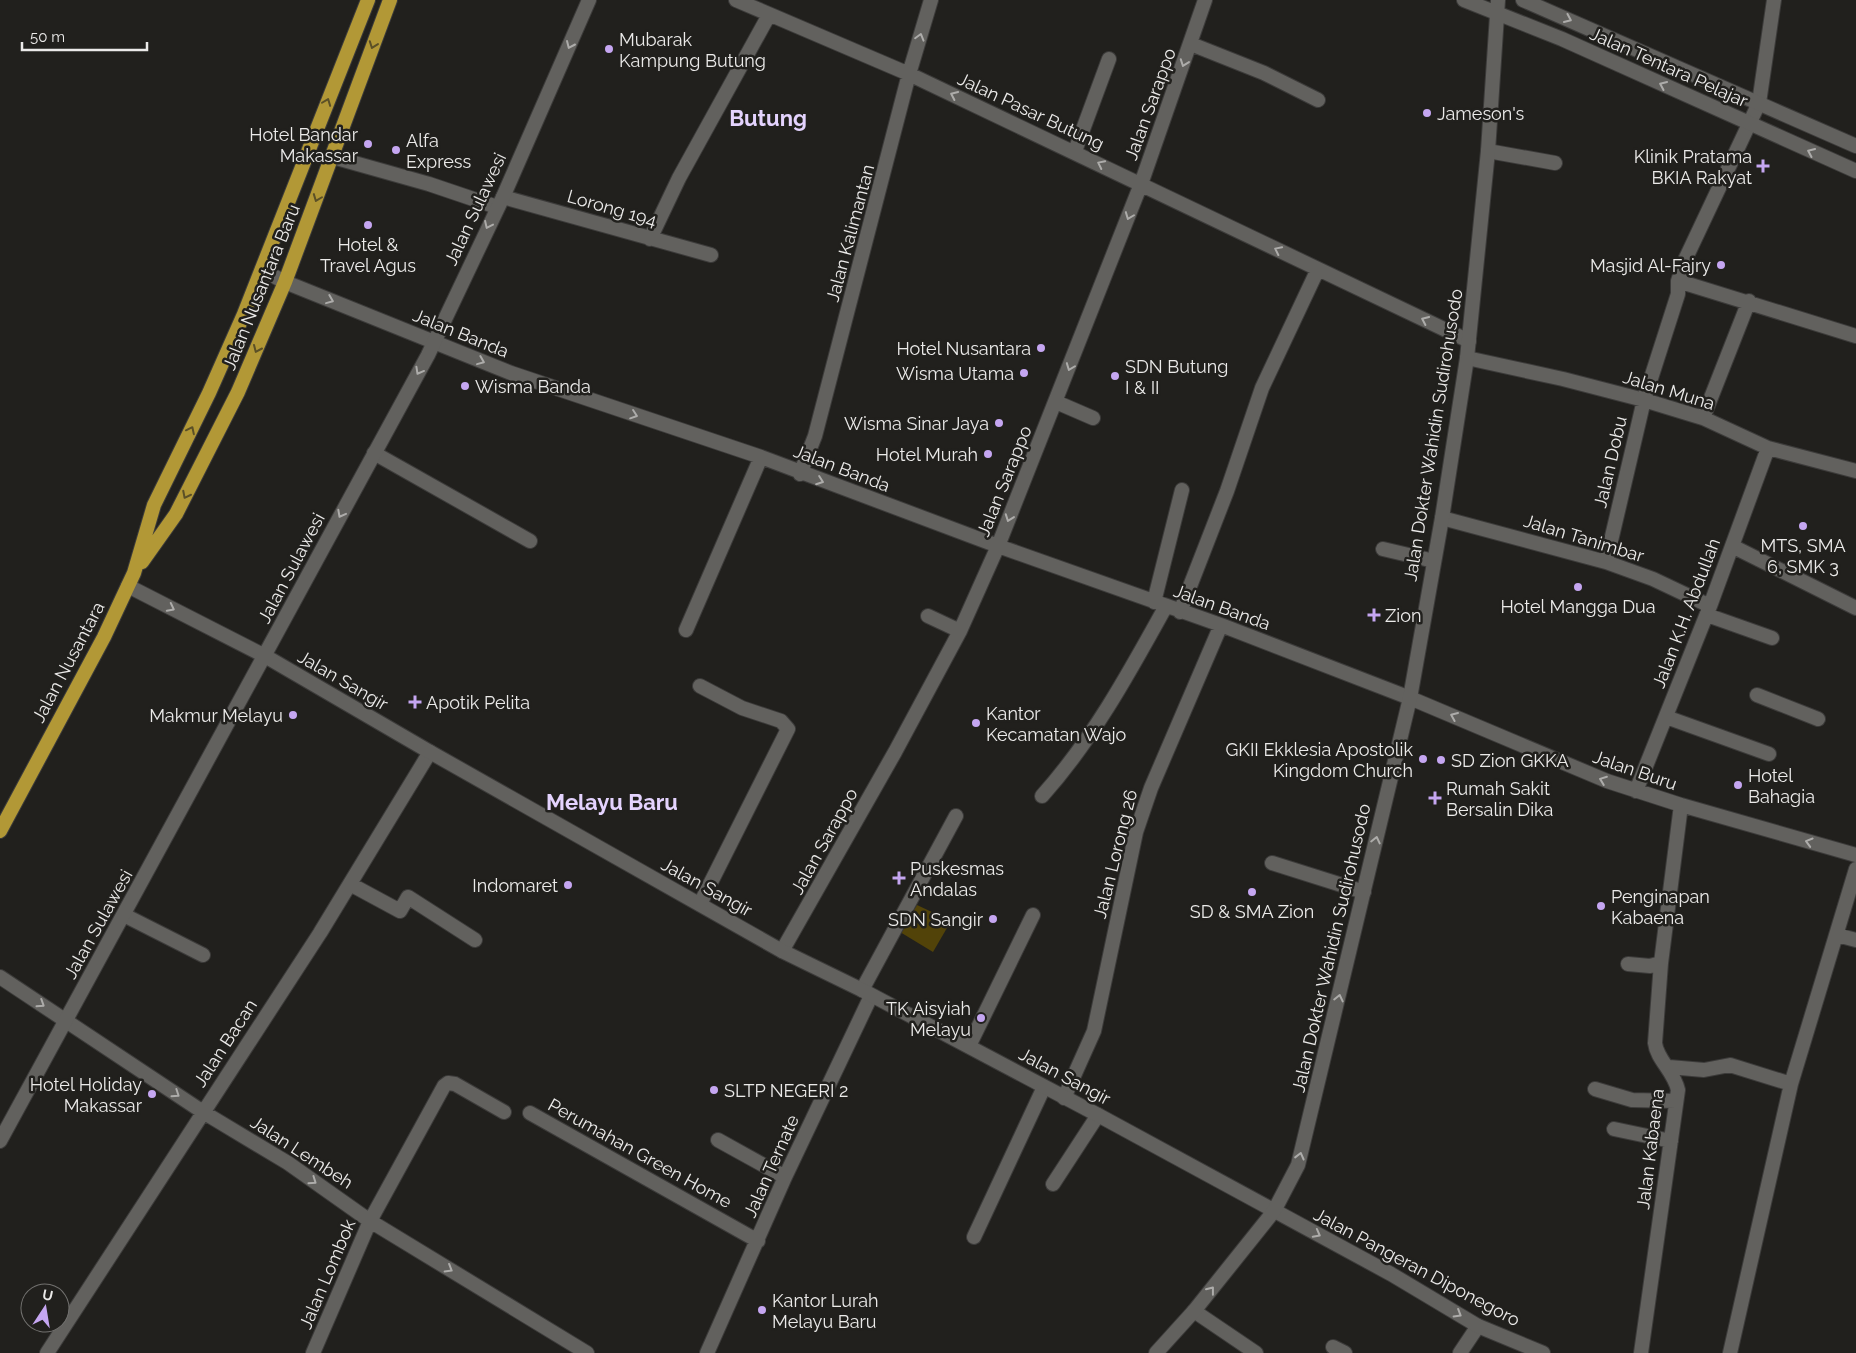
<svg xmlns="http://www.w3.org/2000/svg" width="1856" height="1353" font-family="Raleway,sans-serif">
<rect width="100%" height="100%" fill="#21201d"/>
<!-- green -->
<path fill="#524309" d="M917,905L951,921L933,952L900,932Z"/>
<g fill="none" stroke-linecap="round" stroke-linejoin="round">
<defs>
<path id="minor" d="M736,0L909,74L1469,341
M1191,44L1264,73L1318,100
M1075,151L1109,59
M1488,151L1555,163
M333,157L429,184L497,207
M503,197L711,255
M650,239L679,178L769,15
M262,270L285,282L511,373L761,457L998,546L1221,625L1410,698L1607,781L1681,805L1856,855
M1678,281L1856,336
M1467,358L1563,379L1644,400L1703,418L1768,448L1856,471
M1056,402L1093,418
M1703,418L1749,301
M374,453L530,541
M800,474L815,436L909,74L931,0
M1442,518L1606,562L1653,579L1710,606
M1732,546L1856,608
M1383,549L1434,561
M1606,562L1644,400L1678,294V281L1685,260L1759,103L1774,0
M1154,602L1182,490
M1180,612L1227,491L1262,388L1318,269
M1707,615L1772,638
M928,616L960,631
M686,630L761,457
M1757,695L1818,719
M1666,717L1769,754
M1636,791L1710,606L1768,448
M1042,796C1093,739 1129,673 1166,606
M1272,863L1364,892
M350,884L400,911L408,897L475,940
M700,904L788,729L781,721L742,708L700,686
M124,915L203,955
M1837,935L1856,940
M782,951L895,752L960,631L998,546L1141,184L1205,0
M1628,964L1650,966L1661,963
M0,977L203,1112L288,1163L370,1221L587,1353
M862,990L956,816
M969,1046L1033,915
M1669,1067L1704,1070L1730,1065L1791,1084
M1595,1089L1632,1100L1676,1101
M1064,1098L1094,1031L1136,832L1151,788L1221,625
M530,1113L758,1241
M1614,1129L1671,1141
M718,1140L785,1177
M1053,1184L1098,1115
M974,1237L1044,1087
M1194,1311L1256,1353
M1333,1347L1345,1353
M47,1353L320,933L430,752
M313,1353L370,1221L444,1086L448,1083L455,1084L504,1112
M707,1353L785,1177L871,996
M1460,1353L1478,1326
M1641,1353L1678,1090C1674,1071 1657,1060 1655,1043L1661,963L1681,805
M1730,1353L1791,1084L1856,869"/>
<path id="tertiary" d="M128,586L265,656L430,752L782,951L862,990L1098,1115L1391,1274L1478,1326L1543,1353
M0,1141L428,355L503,197L589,0"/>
<path id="secondary" d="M1464,0L1562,39L1856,171
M1523,0L1856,146
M1156,1353L1194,1311L1274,1211L1298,1165L1410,698L1442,518L1467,358L1488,151L1498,0"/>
<path id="trunk" d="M142,562L176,514L238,392L285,282L390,0
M0,831L104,637L134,573L154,505L209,393L244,314L368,0"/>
</defs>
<!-- minor casing -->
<use href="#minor" stroke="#3c3b3a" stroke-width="16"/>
<!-- tertiary casing -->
<use href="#tertiary" stroke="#3c3b3a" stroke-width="16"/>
<!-- secondary casing -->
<use href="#secondary" stroke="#3c3b3a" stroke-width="16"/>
<!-- trunk casing -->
<use href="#trunk" stroke="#3c3b3a" stroke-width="16"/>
<!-- minor -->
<use href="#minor" stroke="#62615e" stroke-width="14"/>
<!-- tertiary -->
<use href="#tertiary" stroke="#62615e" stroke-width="14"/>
<!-- secondary -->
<use href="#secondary" stroke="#62615e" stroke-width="14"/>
<!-- trunk -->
<use href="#trunk" stroke="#b29836" stroke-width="14"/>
</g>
<!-- one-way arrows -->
<defs><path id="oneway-chevron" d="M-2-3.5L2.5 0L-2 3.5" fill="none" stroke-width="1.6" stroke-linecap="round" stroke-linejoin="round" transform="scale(1.25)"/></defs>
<g stroke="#adacaa">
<use href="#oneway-chevron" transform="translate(1568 19) rotate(24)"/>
<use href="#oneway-chevron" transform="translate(920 37) rotate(-74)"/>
<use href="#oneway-chevron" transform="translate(570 45) rotate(114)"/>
<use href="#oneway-chevron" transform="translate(1184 63) rotate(110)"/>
<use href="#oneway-chevron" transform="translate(1663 85) rotate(-156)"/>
<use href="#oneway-chevron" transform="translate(954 95) rotate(-155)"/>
<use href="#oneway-chevron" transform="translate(1811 152) rotate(-156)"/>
<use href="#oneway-chevron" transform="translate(1101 164) rotate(-154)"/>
<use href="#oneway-chevron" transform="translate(1129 216) rotate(111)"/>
<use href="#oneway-chevron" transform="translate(488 225) rotate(115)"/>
<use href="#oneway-chevron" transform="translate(1278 250) rotate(-154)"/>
<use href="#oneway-chevron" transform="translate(330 300) rotate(22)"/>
<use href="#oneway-chevron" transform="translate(1425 320) rotate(-155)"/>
<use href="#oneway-chevron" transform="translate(481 361) rotate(22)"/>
<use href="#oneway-chevron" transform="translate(1070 367) rotate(111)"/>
<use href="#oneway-chevron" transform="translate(419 371) rotate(119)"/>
<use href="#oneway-chevron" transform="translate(634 415) rotate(19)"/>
<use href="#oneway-chevron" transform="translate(820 481) rotate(20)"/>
<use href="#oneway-chevron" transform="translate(341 514) rotate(118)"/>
<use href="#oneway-chevron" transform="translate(1009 518) rotate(110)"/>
<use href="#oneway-chevron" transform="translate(171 608) rotate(27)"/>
<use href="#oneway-chevron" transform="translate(1454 716) rotate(-157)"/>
<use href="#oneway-chevron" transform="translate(1603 780) rotate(-159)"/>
<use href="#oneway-chevron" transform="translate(1376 840) rotate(-77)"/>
<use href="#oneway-chevron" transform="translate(1809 842) rotate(-164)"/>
<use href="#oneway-chevron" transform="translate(1339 998) rotate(-77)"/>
<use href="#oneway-chevron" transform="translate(41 1004) rotate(33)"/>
<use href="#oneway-chevron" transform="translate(176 1094) rotate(34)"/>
<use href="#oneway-chevron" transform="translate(1300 1156) rotate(-76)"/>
<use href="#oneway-chevron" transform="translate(313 1181) rotate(35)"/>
<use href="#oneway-chevron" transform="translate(1317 1234) rotate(28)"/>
<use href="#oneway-chevron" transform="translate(449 1269) rotate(31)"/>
<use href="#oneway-chevron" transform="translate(1211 1290) rotate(-52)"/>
<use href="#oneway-chevron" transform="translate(1458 1314) rotate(31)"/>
</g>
<g stroke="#5b5027">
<use href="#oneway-chevron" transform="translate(373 45) rotate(110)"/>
<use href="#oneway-chevron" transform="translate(327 102) rotate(-69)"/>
<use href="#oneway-chevron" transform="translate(317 198) rotate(111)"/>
<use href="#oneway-chevron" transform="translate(257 349) rotate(114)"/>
<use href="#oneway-chevron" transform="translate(191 430) rotate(-64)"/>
<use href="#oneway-chevron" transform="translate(186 495) rotate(117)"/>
</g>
<!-- markers -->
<g fill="#c5a6f1" stroke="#21201d" stroke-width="2">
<circle cx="609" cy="49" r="5"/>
<circle cx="1427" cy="113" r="5"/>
<circle cx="368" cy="144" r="5"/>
<circle cx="396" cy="150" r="5"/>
<path d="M1760.5 158.5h5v5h5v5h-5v5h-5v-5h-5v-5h5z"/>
<circle cx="368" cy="225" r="5"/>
<circle cx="1721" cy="265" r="5"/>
<circle cx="1041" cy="348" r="5"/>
<circle cx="1024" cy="373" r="5"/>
<circle cx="1115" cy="376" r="5"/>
<circle cx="465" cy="386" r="5"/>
<circle cx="999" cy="423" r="5"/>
<circle cx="988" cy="454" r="5"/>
<circle cx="1803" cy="526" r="5"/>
<circle cx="1578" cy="587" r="5"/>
<path d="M1371.5 607.5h5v5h5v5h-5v5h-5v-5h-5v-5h5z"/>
<path d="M412.5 694.5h5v5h5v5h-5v5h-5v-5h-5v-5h5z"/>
<circle cx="293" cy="715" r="5"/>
<circle cx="976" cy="723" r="5"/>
<circle cx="1423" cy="759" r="5"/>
<circle cx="1441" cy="760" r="5"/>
<circle cx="1738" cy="785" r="5"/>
<path d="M1432.5 790.5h5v5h5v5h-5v5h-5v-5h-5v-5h5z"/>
<path d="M896.5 870.5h5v5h5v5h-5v5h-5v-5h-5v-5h5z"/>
<circle cx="568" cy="885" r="5"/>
<circle cx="1252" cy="892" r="5"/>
<circle cx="1601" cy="906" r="5"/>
<circle cx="993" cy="919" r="5"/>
<circle cx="981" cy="1018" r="5"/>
<circle cx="714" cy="1090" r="5"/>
<circle cx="152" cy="1094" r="5"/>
<circle cx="762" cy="1310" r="5"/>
</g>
<g text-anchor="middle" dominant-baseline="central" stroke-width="5" stroke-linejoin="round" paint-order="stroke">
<!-- poi labels -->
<g font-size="18" fill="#ebeae9" stroke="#21201d" text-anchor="start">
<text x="619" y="39">Mubarak<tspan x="619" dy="21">Kampung Butung</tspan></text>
<text x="1437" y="113">Jameson's</text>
<text x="358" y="134" text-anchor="end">Hotel Bandar<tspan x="358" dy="21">Makassar</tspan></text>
<text x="406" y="140">Alfa<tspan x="406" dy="21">Express</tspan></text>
<text x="1752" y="156" text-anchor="end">Klinik Pratama<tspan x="1752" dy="21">BKIA Rakyat</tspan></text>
<text x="368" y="244" text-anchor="middle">Hotel &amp;<tspan x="368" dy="21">Travel Agus</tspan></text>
<text x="1711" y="265" text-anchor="end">Masjid Al-Fajry</text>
<text x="1031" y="348" text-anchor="end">Hotel Nusantara</text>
<text x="1125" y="366">SDN Butung<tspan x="1125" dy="21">I &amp; II</tspan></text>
<text x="1014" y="373" text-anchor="end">Wisma Utama</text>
<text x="475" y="386">Wisma Banda</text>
<text x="989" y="423" text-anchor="end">Wisma Sinar Jaya</text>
<text x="978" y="454" text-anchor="end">Hotel Murah</text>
<text x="1803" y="545" text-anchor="middle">MTS, SMA<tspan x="1803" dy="21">6, SMK 3</tspan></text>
<text x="1578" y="606" text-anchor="middle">Hotel Mangga Dua</text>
<text x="1385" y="615">Zion</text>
<text x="426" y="702">Apotik Pelita</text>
<text x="986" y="713">Kantor<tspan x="986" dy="21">Kecamatan Wajo</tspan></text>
<text x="283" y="715" text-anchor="end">Makmur Melayu</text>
<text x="1413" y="749" text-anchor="end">GKII Ekklesia Apostolik<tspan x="1413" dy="21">Kingdom Church</tspan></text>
<text x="1451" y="760">SD Zion GKKA</text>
<text x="1748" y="775">Hotel<tspan x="1748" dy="21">Bahagia</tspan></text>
<text x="1446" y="788">Rumah Sakit<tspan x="1446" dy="21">Bersalin Dika</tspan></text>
<text x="910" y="868">Puskesmas<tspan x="910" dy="21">Andalas</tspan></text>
<text x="558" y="885" text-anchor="end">Indomaret</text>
<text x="1611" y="896">Penginapan<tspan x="1611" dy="21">Kabaena</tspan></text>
<text x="1252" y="911" text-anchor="middle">SD &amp; SMA Zion</text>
<text x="983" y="919" text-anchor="end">SDN Sangir</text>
<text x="971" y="1008" text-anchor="end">TK Aisyiah<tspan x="971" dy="21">Melayu</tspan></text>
<text x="142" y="1084" text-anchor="end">Hotel Holiday<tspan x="142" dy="21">Makassar</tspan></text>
<text x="724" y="1090">SLTP NEGERI 2</text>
<text x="772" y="1300">Kantor Lurah<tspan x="772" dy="21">Melayu Baru</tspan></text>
</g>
<!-- street labels -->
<g font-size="18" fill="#ebeae9" stroke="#21201d">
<text transform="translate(1669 67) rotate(24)">Jalan Tentara Pelajar</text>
<text transform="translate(1150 104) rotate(-70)">Jalan Sarappo</text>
<text transform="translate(1031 111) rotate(25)">Jalan Pasar Butung</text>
<text transform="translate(612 208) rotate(16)">Lorong 194</text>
<text transform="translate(475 209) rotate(-65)">Jalan Sulawesi</text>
<text transform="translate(850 233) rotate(-75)">Jalan Kalimantan</text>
<text transform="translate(261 287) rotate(-68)">Jalan Nusantara Baru</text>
<text transform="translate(461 333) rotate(22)">Jalan Banda</text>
<text transform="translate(1669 390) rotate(17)">Jalan Muna</text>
<text transform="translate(1433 435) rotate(-81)">Jalan Dokter Wahidin Sudirohusodo</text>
<text transform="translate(1610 462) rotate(-77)">Jalan Dobu</text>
<text transform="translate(842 468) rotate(21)">Jalan Banda</text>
<text transform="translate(1004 481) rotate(-68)">Jalan Sarappo</text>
<text transform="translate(1584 538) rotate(17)">Jalan Tanimbar</text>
<text transform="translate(291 568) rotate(-62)">Jalan Sulawesi</text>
<text transform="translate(1222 607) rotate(20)">Jalan Banda</text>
<text transform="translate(1686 613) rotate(-69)">Jalan K.H. Abdullah</text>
<text transform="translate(68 662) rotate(-62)">Jalan Nusantara</text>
<text transform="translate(343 680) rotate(30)">Jalan Sangir</text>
<text transform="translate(1635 770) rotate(19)">Jalan Buru</text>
<text transform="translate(824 841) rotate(-61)">Jalan Sarappo</text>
<text transform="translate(1115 854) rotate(-76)">Jalan Lorong 26</text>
<text transform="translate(707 887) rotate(29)">Jalan Sangir</text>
<text transform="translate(98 924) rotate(-61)">Jalan Sulawesi</text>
<text transform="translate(1331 948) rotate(-77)">Jalan Dokter Wahidin Sudirohusodo</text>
<text transform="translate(225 1043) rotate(-57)">Jalan Bacan</text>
<text transform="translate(1065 1076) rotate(28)">Jalan Sangir</text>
<text transform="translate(1650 1149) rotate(-83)">Jalan Kabaena</text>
<text transform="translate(302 1152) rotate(33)">Jalan Lembeh</text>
<text transform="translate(640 1153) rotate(29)">Perumahan Green Home</text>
<text transform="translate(771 1166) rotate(-66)">Jalan Ternate</text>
<text transform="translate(1417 1267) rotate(28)">Jalan Pangeran Diponegoro</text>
<text transform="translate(327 1274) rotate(-67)">Jalan Lombok</text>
</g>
<!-- district labels -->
<g font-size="22" font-weight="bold" fill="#e4d3fe" stroke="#21201d">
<text x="768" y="118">Butung</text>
<text x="612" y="802">Melayu Baru</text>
</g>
</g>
<!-- north arrow -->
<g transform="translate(45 1308) rotate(12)"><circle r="24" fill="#21201d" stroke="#72716f"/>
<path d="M0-4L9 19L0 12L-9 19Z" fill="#c5a6f1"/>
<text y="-8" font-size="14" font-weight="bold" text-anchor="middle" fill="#ebeae9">U</text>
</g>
<!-- scale -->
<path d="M22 42v8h125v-8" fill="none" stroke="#ebeae9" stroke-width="2.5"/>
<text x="30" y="42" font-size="15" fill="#ebeae9" stroke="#21201d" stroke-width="4" paint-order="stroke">50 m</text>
</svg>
